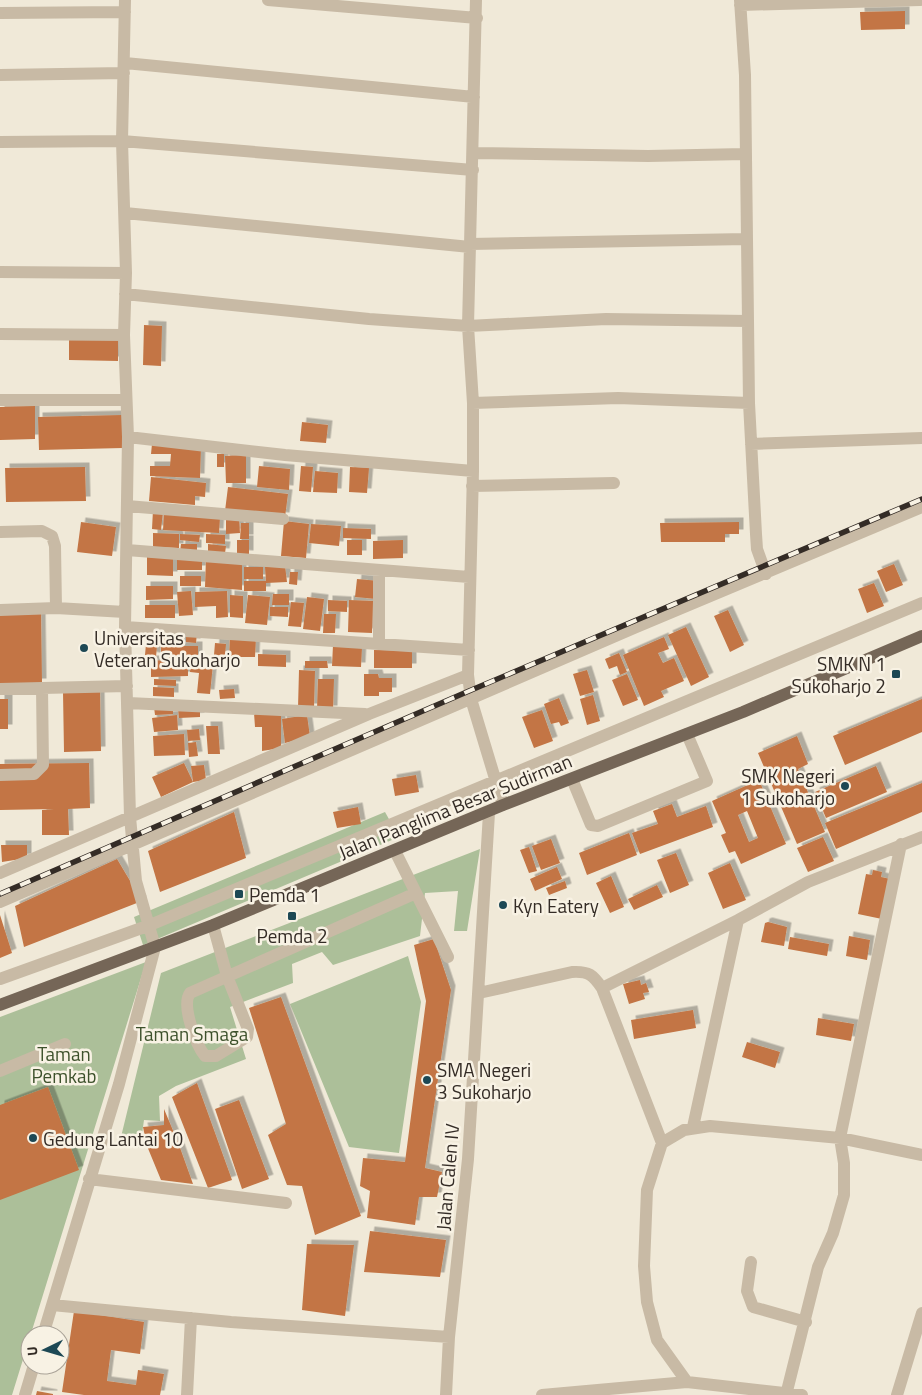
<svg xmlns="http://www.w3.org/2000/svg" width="922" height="1395" font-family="'Titillium Web',sans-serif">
<defs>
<filter id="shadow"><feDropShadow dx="4.5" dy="-4.5" stdDeviation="0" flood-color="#0004"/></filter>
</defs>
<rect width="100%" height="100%" fill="#f0e9d8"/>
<!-- green -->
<path fill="#acbf99" d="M385,812L399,837L143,945L134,917Z
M480,849L467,931H454L458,891L425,893L420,936L333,965L322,952L292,964L293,983L230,1007L246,1059L176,1086L159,1096L160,1121L144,1120L140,1148L120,1141L161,973Z
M408,956L421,1002L399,1153L349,1147L290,1004Z
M146,962L12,1395H0V1017Z"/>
<!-- building -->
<path fill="#c37544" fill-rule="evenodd" filter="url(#shadow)" d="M905,11V29L861,30L860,12Z
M144,325L162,326L161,366L143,365Z
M69,339H118V361L69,360Z
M35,406V439L0,440V407Z
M122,415L123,448L39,450L38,417Z
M302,422L328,425L326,443L300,441Z
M152,444L201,446L200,478L150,476V466H170L171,454H151Z
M217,454H224V467H217Z
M246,455V483H226L225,456Z
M259,466L290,469L289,490L257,487Z
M301,466L313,467L311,492L299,491Z
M85,467L86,501L6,502L5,468Z
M350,467L369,468L367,493L349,492Z
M315,471L338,473L337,493L313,492Z
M151,477L206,483L205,497L195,496V505L149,501Z
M228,487L288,494L285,517L225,511Z
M153,510L163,511L161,530L152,529Z
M164,514L220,517L219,533L163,530Z
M239,518L240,533L226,534V519Z
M284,521L309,524L306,558L281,556Z
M81,522L116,527L112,556L77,552Z
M739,522V534H725V542H661L660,523Z
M241,523H249V539H240Z
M311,524L341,526L339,546L309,543Z
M343,528L371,529V539L343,538Z
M153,533L179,534V548L153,547Z
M180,534L200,535L199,542L180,540Z
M206,534L225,535V544L206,543Z
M237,540H249V555L237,554Z
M347,540H362V555H347Z
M403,540V558L373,559V541Z
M181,544H197V552H180Z
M208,544L226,546L225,553L208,551Z
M147,557L173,558V576L147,575Z
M177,558L202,559V570H177Z
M206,558L242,562V590L205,587Z
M894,564L903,585L886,592L877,571Z
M285,566L287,582L266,583V591H244V581H266L265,567Z
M244,567H263V579H244Z
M290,572H298L297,585L289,584Z
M180,576H201V586H180Z
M357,579L379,581L377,599L355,597Z
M874,583L884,606L867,613L858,589Z
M146,586H173V599L146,600Z
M191,591L193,615L179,616L177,592Z
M227,591L228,617L216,618V606L195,607V592Z
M273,594H289V605H272Z
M230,595L243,596V618L230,617Z
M248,595L270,597L267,625L245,623Z
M307,597L324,599L320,631L303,629Z
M328,600L347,601V612L328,611Z
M349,600L373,601L372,633L348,632Z
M291,602L304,603L301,627L288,626Z
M145,605H175V618H145Z
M270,607H288V617L270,616Z
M728,610L744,645L730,652L714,616Z
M0,613H41L42,683L0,684Z
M324,614H336L335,633H323Z
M686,627L709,677L691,686L668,635Z
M186,632L197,633L196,643L186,642Z
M147,633L158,634L156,657L145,655Z
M161,634L182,635V646H198V659L161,658Z
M230,636L256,637L255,657H229Z
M664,637L669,649L658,653L663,663L674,658L684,681L661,691L664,697L644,706L623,655Z
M215,643L226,644L225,656L214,655Z
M333,645L362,647L361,667L332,666Z
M374,650L412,651V668H374Z
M619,653L627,672L620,675L617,666L609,669L605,659Z
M258,654L286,655V667L258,666Z
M151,660L188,662V676L151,677Z
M305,661H327L328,668H305Z
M191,662L213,664L210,694L197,693L199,673L190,672Z
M299,670L315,671L314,708H298Z
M587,670L594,692L580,696L573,674Z
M364,674H378L379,678H392V692H379V696H364Z
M627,674L638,700L623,706L612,680Z
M154,679L176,680V686L154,685Z
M318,679H334L333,710H317Z
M153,687L174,688V697L153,696Z
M234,689L235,698L220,699L219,690Z
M100,691L101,751L64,752L63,692Z
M593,695L600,721L587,725L580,699Z
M559,698L569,723L561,726L559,722L551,724L544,704Z
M0,699H8V729H0Z
M922,699V732L845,765L833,736Z
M173,706V714L155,715L154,707Z
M200,707V717L179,718L178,708Z
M542,710L553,741L534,748L522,717Z
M281,712V748L262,751V727H255L254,713Z
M177,715L178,730L154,732L152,718Z
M307,715L310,737L285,743L282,719Z
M206,726H218L220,754H208Z
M199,729L200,740L188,741L187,730Z
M184,734L185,755L154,756L153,736Z
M797,736L808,764L798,769L825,832L797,844L758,753Z
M196,742L198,756L189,757L188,743Z
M89,763L90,808L68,809L69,835H42V810L54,809L0,810V764Z
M184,763L193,782L161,797L152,777Z
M204,765L206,780L193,782L191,766Z
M876,766L887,792L826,818L815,792Z
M416,775L419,792L395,796L392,779Z
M759,780L786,844L741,864L735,851L729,853L721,835L726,833L712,801ZM747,811L758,838L749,842L738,815Z
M922,783V812L836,849L825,823Z
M672,804L677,817L706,806L713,827L640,854L632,833L658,824L653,811Z
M358,807L361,824L337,828L333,812Z
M234,812L246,858L160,892L148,851Z
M629,833L637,855L587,875L579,853Z
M823,837L834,861L808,872L797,848Z
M551,839L560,863L541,870L532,846Z
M1,845H27V858L2,862Z
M529,847L537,871L529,873L520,850Z
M676,853L689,885L670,893L657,860Z
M117,859L142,901L24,947L15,906Z
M730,863L746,900L723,909L708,873Z
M557,867L562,879L535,891L530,879Z
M873,870L882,872L881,877L890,879L882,919L858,914L866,874L872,875Z
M611,876L624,907L610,913L596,883Z
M565,881L567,888L549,895L546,888Z
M657,885L663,897L634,910L628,899Z
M0,915L12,953L0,958Z
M768,922L787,927L784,946L761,942L765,923Z
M849,936L870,940L867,960L846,956Z
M790,937L829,944L827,956L788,949Z
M434,939L451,990L425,1168L442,1172L437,1197H419L415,1225L367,1218L370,1191L360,1186L363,1158L405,1162L426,1001L414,945Z
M640,980L641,985L646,983L649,992L643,993L645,999L629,1004L623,984Z
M281,997L361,1216L315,1235L302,1186L287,1185L268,1135L286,1124L249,1008Z
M693,1010L696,1028L634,1039L631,1020Z
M818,1018L854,1024L851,1041L816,1035Z
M747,1042L780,1052L775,1068L742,1057Z
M197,1083L232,1180L208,1188L172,1097Z
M48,1087L79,1170L0,1200V1105Z
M239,1100L269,1179L242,1189L215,1109Z
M164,1109L179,1145L193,1184L161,1180L147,1146L143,1127L164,1125Z
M370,1231L446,1240L440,1277L364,1272Z
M307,1244L354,1245L345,1316L302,1310Z
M74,1311L144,1322L140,1354L111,1350L107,1381L136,1385L138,1370L164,1374L160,1395H84L62,1392Z
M37,1391L53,1394V1395H36Z"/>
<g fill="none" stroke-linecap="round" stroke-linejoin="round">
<!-- minor -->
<path stroke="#c8baa5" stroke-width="12" d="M268,0L477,18
M476,0L468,326L473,403V471L468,675L471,699L503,805
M740,0L745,75L749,403L756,534L757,549L766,574
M740,5L920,0
M0,13L125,12
M125,63L474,97
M0,75L124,73
M0,142L122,141L473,170
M474,153L648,156L745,154
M125,213L470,247
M470,244L747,239
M0,272L126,273
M125,294L369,319L468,326L606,319L748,321
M0,334L124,335
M0,400H126
M473,403L618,398L749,403
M128,437L285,455L473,471
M751,444L922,438
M472,486L614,483
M127,506L283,519
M0,532L42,531L52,536L55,546L56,608
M127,550L469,577
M0,610L56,608L125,612
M125,627L469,650
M379,644V571
M0,689L127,686
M128,703L365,714
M0,775L34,774L43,765L42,688
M572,779L591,825L598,826L707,781L687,734
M395,851L448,957
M0,873L369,714L468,675
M0,902L634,628L922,507
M213,925L227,976L248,1029L247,1037L216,1056H205C196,1045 181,1005 190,993L416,893
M0,979L150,925L922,603
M602,988L738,920L808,882L922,837
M479,993L572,972C589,971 593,975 602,988L662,1143
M0,1071L65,1044
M693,1127L738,920
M89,1179L286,1203
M751,1262L747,1291L753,1307L806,1322
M52,1305L231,1322L449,1337
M43,1335L119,1084L155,947L136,881L130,817L125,627L128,437L124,335L126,273L122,141L125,0
M687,1382L657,1340L647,1302L644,1266L647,1190L662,1143L684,1130L710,1126L840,1138L922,1155
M25,1395L34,1365
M187,1395L191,1318
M446,1395L449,1337L468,1159L489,813
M542,1395L687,1382L802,1395
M786,1395L818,1267L833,1233L844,1195V1163L840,1138L901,844
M897,1395L922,1313"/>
<!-- major -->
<path stroke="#756657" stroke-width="12" d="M0,1005L213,925L503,805L743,712L922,636"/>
<defs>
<path id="rail" d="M0,894L469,691L922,499"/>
</defs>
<!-- rail casing -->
<use href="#rail" stroke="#342c26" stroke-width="5.5"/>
<!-- rail -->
<use href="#rail" stroke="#f8f2e4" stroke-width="4" stroke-dasharray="11" stroke-linecap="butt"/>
</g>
<!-- markers -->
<g fill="#1d4854" stroke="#f8f2e4" stroke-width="2">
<circle cx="84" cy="648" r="5"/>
<rect x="891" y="669" width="10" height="10" rx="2.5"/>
<circle cx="845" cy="786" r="5"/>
<rect x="234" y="889" width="10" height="10" rx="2.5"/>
<circle cx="503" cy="905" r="5"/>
<rect x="287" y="911" width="10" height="10" rx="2.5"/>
<circle cx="427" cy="1080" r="5"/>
<circle cx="33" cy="1138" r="5"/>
</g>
<g text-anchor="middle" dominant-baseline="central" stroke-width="5" stroke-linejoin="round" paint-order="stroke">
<!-- poi labels -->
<g font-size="19" fill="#342c26" stroke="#f8f2e4" text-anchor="start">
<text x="94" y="637">Universitas<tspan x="94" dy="22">Veteran Sukoharjo</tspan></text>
<text x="886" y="663" text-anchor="end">SMK N 1<tspan x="886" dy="22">Sukoharjo 2</tspan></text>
<text x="835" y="775" text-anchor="end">SMK Negeri<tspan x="835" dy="22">1 Sukoharjo</tspan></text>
<text x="249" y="894">Pemda 1</text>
<text x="513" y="905">Kyn Eatery</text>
<text x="292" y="935" text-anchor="middle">Pemda 2</text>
<text x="437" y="1069">SMA Negeri<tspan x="437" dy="22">3 Sukoharjo</tspan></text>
<text x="43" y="1138">Gedung Lantai 10</text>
</g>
<!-- street labels -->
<g font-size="19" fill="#342c26" stroke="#f8f2e4">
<text transform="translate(455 806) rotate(-22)">Jalan Panglima Besar Sudirman</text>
<text transform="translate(447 1177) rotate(-85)">Jalan Calen IV</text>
</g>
<!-- park labels -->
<g font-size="19" fill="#3d512b" stroke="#f8f2e4">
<text x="192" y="1033">Taman Smaga</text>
<text x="64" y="1053">Taman<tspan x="64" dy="22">Pemkab</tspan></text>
</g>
</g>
<!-- north arrow -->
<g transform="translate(45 1350) rotate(265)"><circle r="24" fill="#f8f2e4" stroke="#aaa398"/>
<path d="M0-4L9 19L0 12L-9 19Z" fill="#1d4854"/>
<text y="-8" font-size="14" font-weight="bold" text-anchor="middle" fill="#342c26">U</text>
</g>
</svg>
